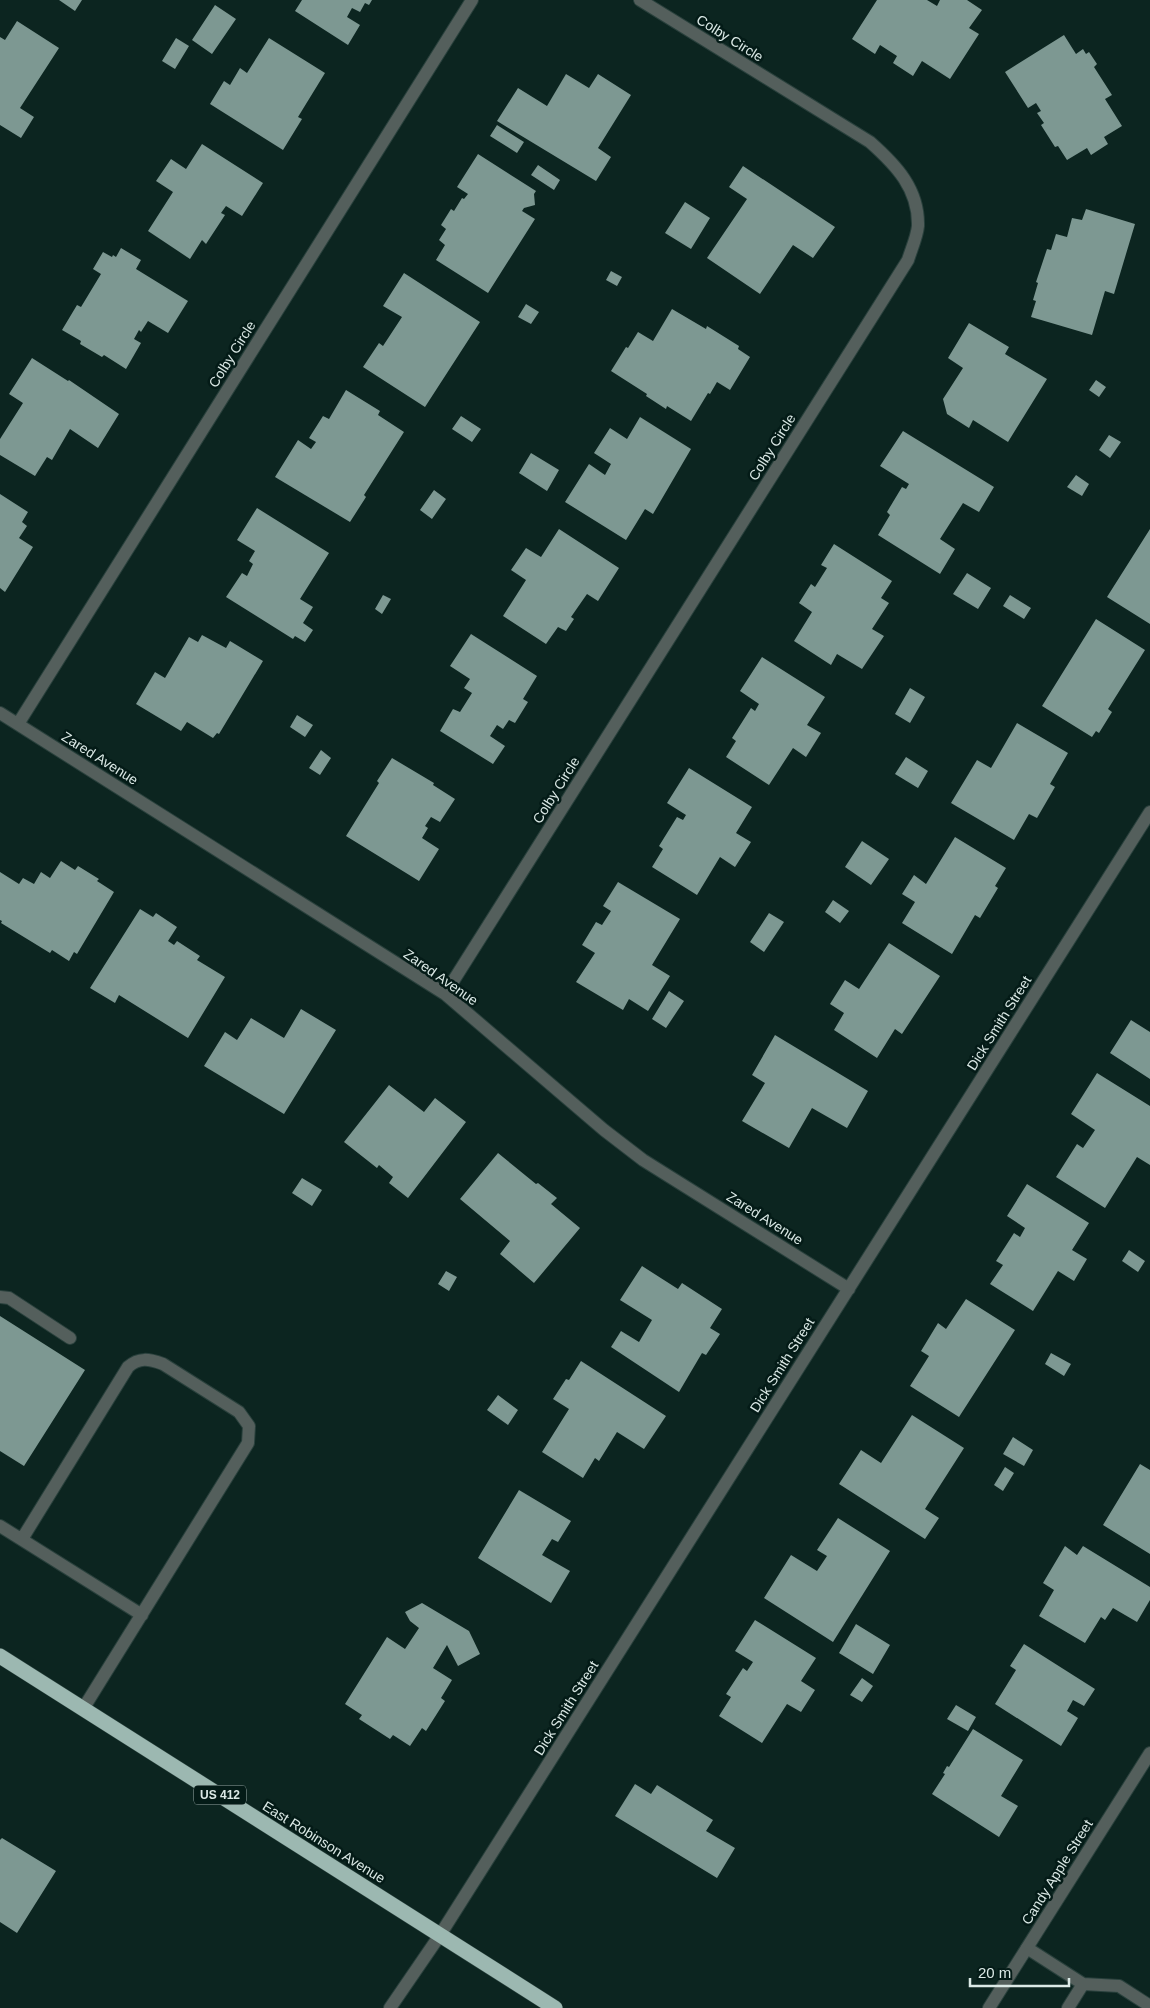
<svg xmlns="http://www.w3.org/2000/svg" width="1150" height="2008" font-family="Helvetica,sans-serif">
<rect width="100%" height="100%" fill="#0c2520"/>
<!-- building -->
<path fill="#7d9892" d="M59,0H82L75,11Z
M302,0H372L369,5L365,3L360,12L352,8L347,17L360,25L348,45L295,11Z
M877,0H927L937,6L940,0H967L982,10L969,28L979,34L950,79L922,61L913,76L893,63L897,56L880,45L875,54L852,39Z
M215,5L236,19L212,54L192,40Z
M17,21L59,48L20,108L34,117L21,138L0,125V37L5,40Z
M1064,35L1076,54L1083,49L1086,54L1089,52L1097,64L1094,67L1112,95L1105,99L1122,126L1104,137L1108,144L1091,155L1087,148L1067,160L1058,146L1055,147L1041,125L1044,123L1037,113L1041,111L1036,103L1028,108L1005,72Z
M176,38L189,46L175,69L162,61Z
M269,38L325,73L298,117L302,119L283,150L210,104L224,81L230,85L240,68L247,73Z
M566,74L589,88L598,74L631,95L598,148L611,157L596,181L497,121L518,88L547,106Z
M497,125L524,142L517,153L490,136Z
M202,144L263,183L242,216L226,206L221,213L225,215L206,244L202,240L190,259L148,231L173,192L156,181L171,159L186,169Z
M478,154L536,191L534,194L535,205L524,208L522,211L535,219L488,293L436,260L445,245L439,240L446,229L441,225L451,209L454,211L462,198L464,199L468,194L457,187Z
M538,165L560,180L554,190L531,175Z
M743,166L835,227L813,258L793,245L760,294L707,258L747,199L729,187Z
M685,202L710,218L691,249L665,233Z
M1086,209L1135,224L1114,294L1105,291L1092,335L1031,317L1036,301L1033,300L1038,283L1036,282L1047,249L1051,250L1056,234L1067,237L1072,218L1082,220Z
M121,248L141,260L136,269L188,301L168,333L148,321L141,332L139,330L134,339L141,343L126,369L104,355L102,357L80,344L81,341L62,330L77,305L81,307L101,274L93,269L103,252L112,257L113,255L116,257Z
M611,271L622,277L617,286L606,280Z
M404,273L480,322L425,407L363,367L379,343L383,346L402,317L383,306Z
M526,304L539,312L531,324L518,317Z
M672,309L706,329L707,326L739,346L738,349L750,357L730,390L717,382L710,394L708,393L691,421L667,406L666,409L646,396L647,394L611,371L626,347L628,348L638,332L653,341Z
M969,323L1009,347L1005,354L1047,379L1008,442L973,420L969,428L947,414L943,399L963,368L948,358Z
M32,358L68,381L69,380L119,414L98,448L70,429L52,460L47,457L35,476L0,455V439L23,403L9,394Z
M1096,380L1106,387L1099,397L1089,390Z
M346,390L380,411L378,415L404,432L364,495L366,497L350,522L275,477L298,440L311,449L316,442L309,438L323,416L329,419Z
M461,416L481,429L472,442L452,429Z
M640,417L691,449L653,514L645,509L626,540L565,502L589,464L605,475L611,464L594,453L610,428L627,439Z
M903,431L994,487L979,512L963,503L940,539L955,549L940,574L878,535L890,515L887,512L902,487L906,489L909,484L880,466Z
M1109,435L1121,442L1110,458L1099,450Z
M531,453L559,470L547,491L519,473Z
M1076,475L1089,484L1082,496L1067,487Z
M434,490L446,499L432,519L420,510Z
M0,494L28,512L22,522L27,526L19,538L33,547L5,592L0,588Z
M257,508L329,553L300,599L313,607L303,623L313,630L305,642L295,636L293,639L226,597L242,573L247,576L253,564L249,561L255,551L237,540Z
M559,529L619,568L598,601L587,594L571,617L574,619L566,631L558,627L546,644L503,616L526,580L511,570L526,548L541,557Z
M1150,529V624L1107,597Z
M834,544L892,581L881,598L889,603L872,629L884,636L862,669L837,654L831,665L794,641L812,612L799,603L811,584L815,587L827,568L821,565Z
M967,573L991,588L978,609L953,594Z
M383,595L391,599L382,614L375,609Z
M1010,595L1031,608L1024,619L1003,606Z
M1096,619L1145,650L1108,709L1112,712L1099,733L1096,731L1092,737L1042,706Z
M471,634L537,676L523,699L528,702L515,723L509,720L503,729L497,725L490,736L505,746L493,764L440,731L453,709L460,712L472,693L464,688L470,679L450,666Z
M202,635L226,648L230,641L263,661L219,734L217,733L213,738L187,722L181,731L136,704L155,672L165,678L189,637L198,642Z
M762,657L825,697L807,725L821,733L806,757L793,748L769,785L726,757L736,741L732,738L751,708L755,711L759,704L740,691Z
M910,688L925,697L910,723L895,714Z
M297,715L313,725L305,737L290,727Z
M1017,723L1068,753L1050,784L1055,787L1037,818L1029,814L1014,840L951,803L977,760L991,768Z
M321,750L331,758L320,775L309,768Z
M906,757L928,771L918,788L895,774Z
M392,758L434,783L433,785L455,799L440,822L431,817L425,826L428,828L422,838L439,849L419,881L346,836L379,783L377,781Z
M689,768L752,807L736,833L751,842L735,867L720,857L697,895L652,867L663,849L659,846L677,817L683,820L686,815L667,803Z
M955,837L1006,868L995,886L998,888L980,918L975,915L952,954L902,923L915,902L902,894L914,875L926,884Z
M862,841L889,859L871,885L845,867Z
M61,861L75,870L78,866L99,879L97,881L114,892L77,954L74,952L69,961L52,950L50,953L1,923L2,921L0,920V872L19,884L23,878L34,884L41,872L50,878Z
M618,882L680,919L652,965L670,976L648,1011L629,999L623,1010L576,982L595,953L582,945L596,922L602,925L611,911L603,906Z
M833,900L849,911L840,923L825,912Z
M140,909L153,917L156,913L177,927L168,941L174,945L177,941L200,956L197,960L225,977L188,1038L119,995L115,1003L90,988Z
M769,913L784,922L764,952L750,942Z
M889,943L940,976L902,1034L895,1029L877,1058L834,1030L844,1013L830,1004L845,980L859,989Z
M669,991L684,1001L666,1028L652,1019Z
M301,1009L336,1030L284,1114L204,1066L225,1032L237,1040L251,1018L284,1038Z
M1131,1020L1150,1032V1079L1110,1053Z
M775,1035L868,1091L847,1128L812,1108L789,1148L742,1121L765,1083L752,1075Z
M1097,1073L1150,1106V1165L1137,1157L1105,1208L1056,1177L1077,1144L1083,1148L1095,1130L1071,1114Z
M389,1085L424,1112L435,1098L466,1122L408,1198L389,1183L393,1177L379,1165L377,1168L344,1142Z
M498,1153L536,1184L538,1183L557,1198L551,1204L580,1228L534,1283L500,1254L510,1241L460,1199Z
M302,1178L322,1190L312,1206L292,1193Z
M1027,1184L1089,1223L1072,1250L1087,1259L1074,1281L1058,1271L1033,1311L990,1284L1003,1265L996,1261L1014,1233L1020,1237L1025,1228L1007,1216Z
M1129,1250L1145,1261L1138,1272L1122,1261Z
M642,1266L678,1289L682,1283L722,1309L710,1328L720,1334L706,1355L702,1353L679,1392L611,1347L621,1331L639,1342L652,1320L620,1300Z
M446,1271L457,1277L449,1291L438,1284Z
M966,1299L1015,1330L959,1417L910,1386L929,1356L921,1351L938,1323L946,1329Z
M0,1316L85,1370L24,1466L0,1451Z
M1051,1353L1071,1364L1064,1376L1045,1364Z
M581,1361L666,1416L644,1449L617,1432L599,1461L595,1458L583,1478L542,1452L569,1409L553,1399L566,1379L569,1380Z
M498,1395L518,1410L508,1425L487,1410Z
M912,1415L964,1448L925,1509L939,1518L925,1539L839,1484L861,1450L881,1463Z
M1013,1437L1033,1450L1024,1466L1003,1454Z
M1140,1464L1150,1470V1554L1103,1525Z
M1005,1467L1014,1473L1003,1491L994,1485Z
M519,1490L571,1521L558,1542L552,1539L542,1555L570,1571L551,1603L478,1558Z
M838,1518L890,1551L833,1642L764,1598L791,1555L817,1571L827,1556L817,1550Z
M1065,1546L1077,1555L1083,1546L1150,1587V1600L1137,1622L1113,1608L1105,1620L1101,1617L1085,1643L1039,1616L1054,1590L1043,1583Z
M422,1603L469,1631L480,1654L458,1666L447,1645L433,1668L452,1680L441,1698L445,1701L426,1731L422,1728L410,1746L393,1735L390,1739L359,1719L362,1715L345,1704L387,1637L405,1649L419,1628L410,1621L405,1612Z
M755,1620L816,1658L801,1681L815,1690L801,1712L787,1704L762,1743L719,1716L731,1697L726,1694L743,1668L747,1671L753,1662L735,1651Z
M856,1624L890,1645L873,1674L839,1653Z
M1024,1644L1095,1689L1084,1706L1073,1700L1067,1711L1078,1718L1061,1746L995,1704L1016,1670L1010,1666Z
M862,1678L873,1686L862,1702L850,1695Z
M956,1705L976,1717L968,1731L947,1719Z
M973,1729L1023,1760L1001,1796L1018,1806L999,1837L932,1794L945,1774L943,1773L947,1766L949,1767Z
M635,1784L651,1794L657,1785L713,1820L706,1831L735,1848L717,1878L615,1816Z
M2,1838L56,1871L17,1933L0,1922V1840Z"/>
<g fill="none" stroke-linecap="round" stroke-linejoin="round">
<defs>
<path id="lane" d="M0,1297L9,1298L70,1338
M0,1526L142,1615
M22,1539L128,1367C139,1357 149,1359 163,1364L239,1412L249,1426L248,1443L83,1709
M1027,1948L1083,1984L1068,2008
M1083,1984L1119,1986L1150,2006
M390,2008L440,1935"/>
<path id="street" d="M0,713L445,994L604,1130L643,1160L849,1289
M18,724L472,0
M445,994L908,260C911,250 917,237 918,226C919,189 896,165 870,142L640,0
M440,1935L1150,812
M989,2008L1150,1753"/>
<path id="highway" d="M0,1656L555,2008"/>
</defs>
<!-- lane casing -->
<use href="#lane" stroke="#29403c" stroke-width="14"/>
<!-- street casing -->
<use href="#street" stroke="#29403c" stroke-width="14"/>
<!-- highway casing -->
<use href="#highway" stroke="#29403c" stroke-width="16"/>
<!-- lane -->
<use href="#lane" stroke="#545f5c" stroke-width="12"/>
<!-- street -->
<use href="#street" stroke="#545f5c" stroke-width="12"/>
<!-- highway -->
<use href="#highway" stroke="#9cb8b1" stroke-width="15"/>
</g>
<g text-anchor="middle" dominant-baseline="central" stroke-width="5" stroke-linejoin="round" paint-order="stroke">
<!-- shield labels -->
<rect fill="#041b17" stroke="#9aaba8" stroke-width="1" x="194" y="1785.5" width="52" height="19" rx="4"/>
<g font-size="12" font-weight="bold" fill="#dbe9e6">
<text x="220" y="1795">US 412</text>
</g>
<!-- street labels -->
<g font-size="14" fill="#dbe9e6" stroke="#041b17">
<text transform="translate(730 38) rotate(32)">Colby Circle</text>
<text transform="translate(232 354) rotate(-58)">Colby Circle</text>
<text transform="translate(772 447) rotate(-58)">Colby Circle</text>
<text transform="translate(100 758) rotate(32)">Zared Avenue</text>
<text transform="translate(556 790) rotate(-58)">Colby Circle</text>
<text transform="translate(441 977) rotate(35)">Zared Avenue</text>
<text transform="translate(999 1023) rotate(-58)">Dick Smith Street</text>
<text transform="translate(765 1218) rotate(32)">Zared Avenue</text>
<text transform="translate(782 1365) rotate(-58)">Dick Smith Street</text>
<text transform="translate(566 1708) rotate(-58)">Dick Smith Street</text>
<text transform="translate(324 1842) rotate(32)">East Robinson Avenue</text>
<text transform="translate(1057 1872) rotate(-58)">Candy Apple Street</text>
</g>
</g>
<!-- scale -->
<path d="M970 1978v8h99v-8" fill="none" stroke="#dbe9e6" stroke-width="2.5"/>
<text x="978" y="1978" font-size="15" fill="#dbe9e6" stroke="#041b17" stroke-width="4" paint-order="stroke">20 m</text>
</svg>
